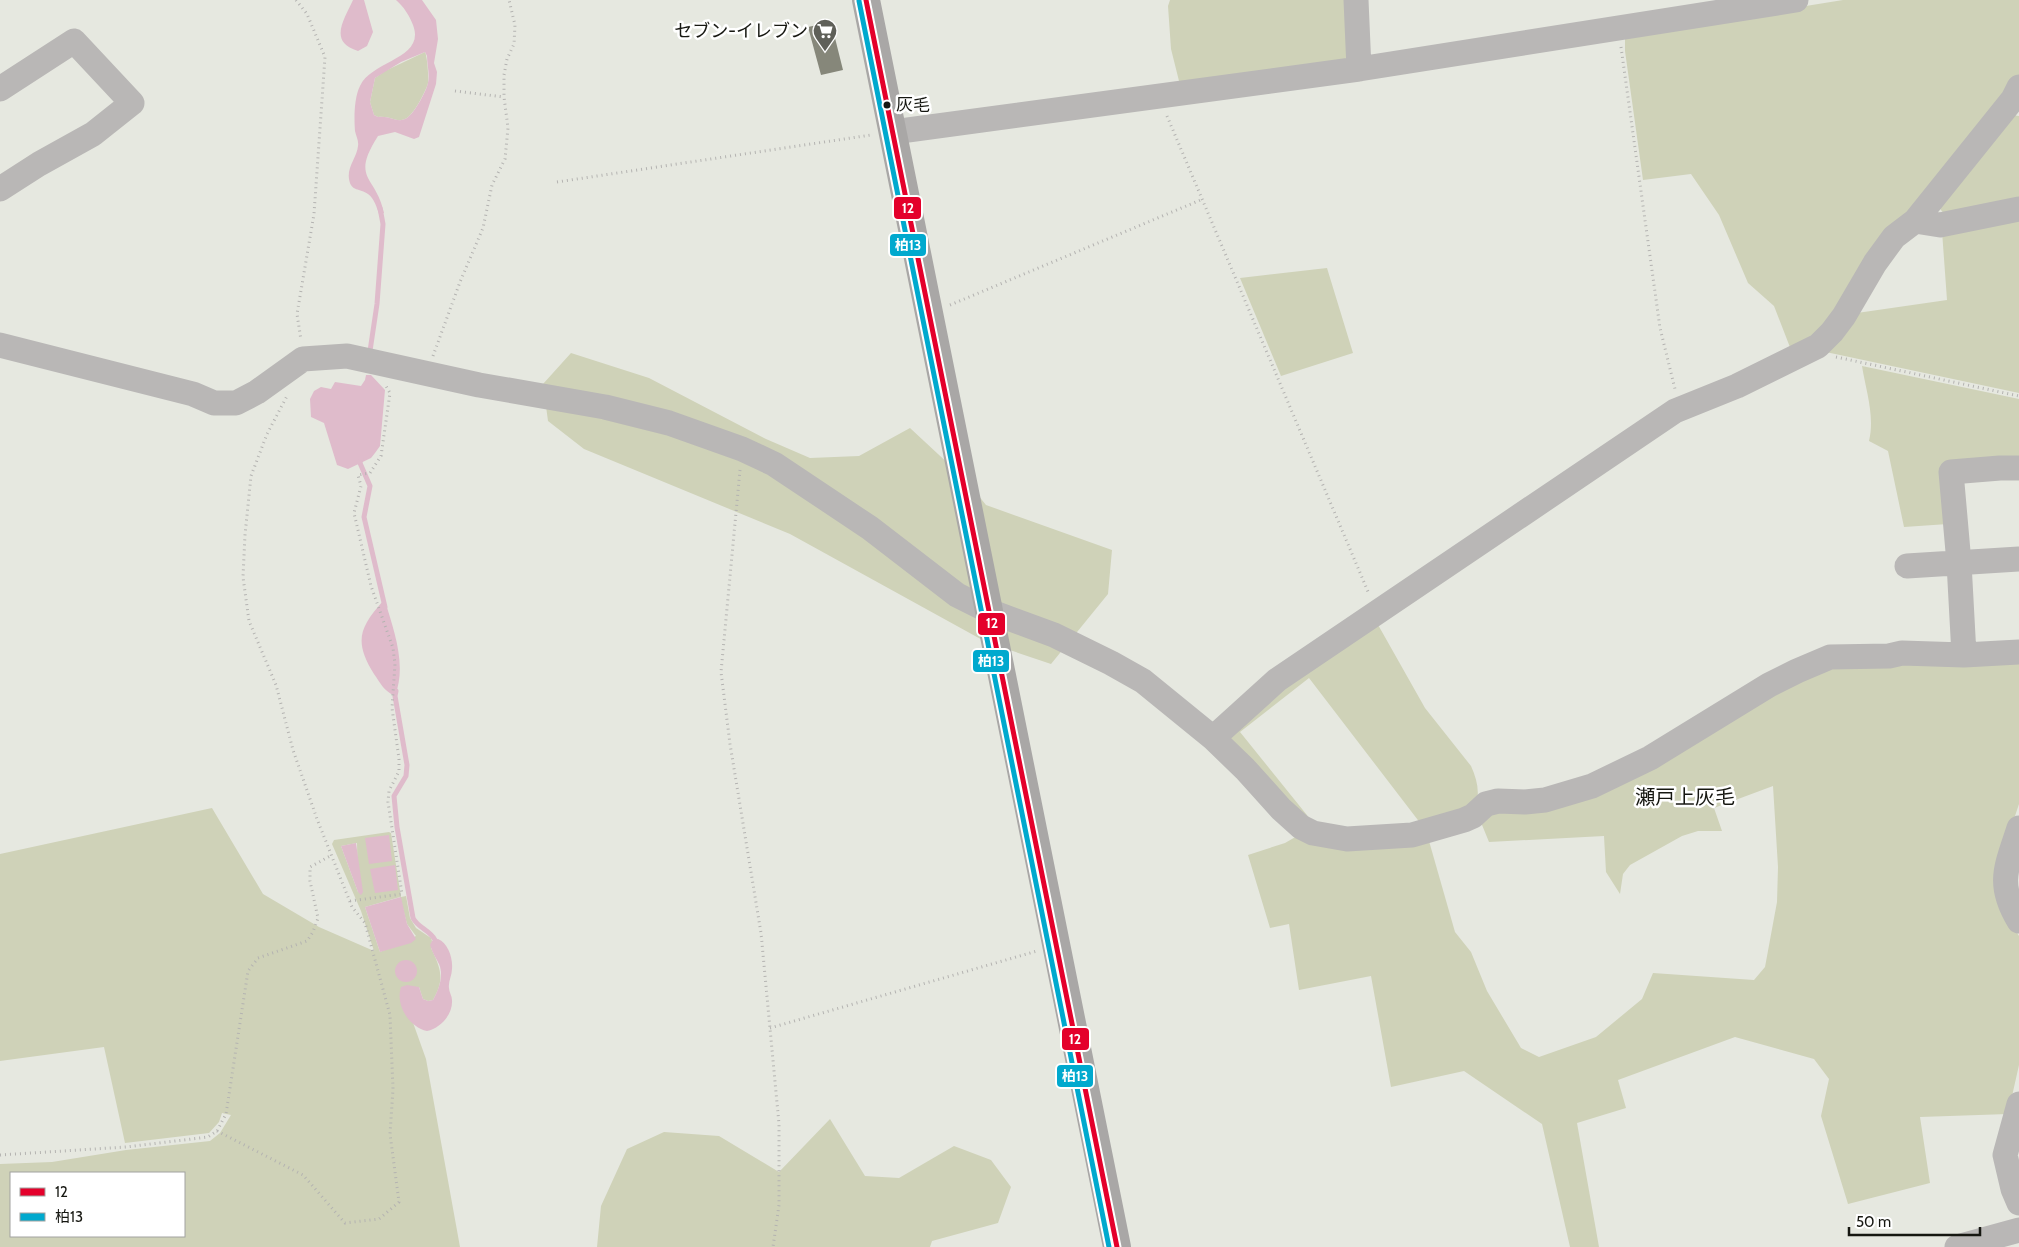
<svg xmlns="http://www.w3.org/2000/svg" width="2019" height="1247" font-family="Cabin,'Noto Sans JP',sans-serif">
<rect width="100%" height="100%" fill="#e6e8e0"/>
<!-- green -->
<path fill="#cfd2b8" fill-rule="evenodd" d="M1170,0H1351L1354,61L1181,89L1171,49L1168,6Z
M1843,0H2019V77L1847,303L1793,355L1774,306L1748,283L1719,215L1691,174L1643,180L1625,51V38L1750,15Z
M425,52C427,55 429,78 428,83C426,91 413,116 405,119C397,123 389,115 378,117L374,115L370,102L375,78L385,71Z
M2012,115L2019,116V200L1945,215L1937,205Z
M2019,216V393L1821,351L1850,314L1947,300L1942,231Z
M1327,268L1353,353L1281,376L1240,278Z
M571,353L649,378L766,439L810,458L859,456L910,428L966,480L986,505L1112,550L1108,594L1051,664L986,642L790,534L584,449L548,421L543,384Z
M1862,366L2019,399V461L1944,465L1948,524L1904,527L1888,451L1869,441C1875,416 1866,391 1862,366Z
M1377,623L1425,708L1471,766C1477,779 1480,792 1476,805L1424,828L1309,678L1240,732L1319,830L1221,739L1238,721Z
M2019,660V804L2013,822L2002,908L2019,936V1065L2008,1114L1920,1117L1930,1183L1848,1204L1821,1116L1829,1079L1814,1059L1735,1037L1618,1080L1626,1108L1577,1123L1599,1247H1570L1542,1124L1464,1071L1391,1087L1371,976L1299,990L1289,924L1270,928L1248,855L1285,843L1304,832L1427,834L1455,932L1471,952L1487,991L1521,1048L1539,1057L1596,1037L1642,999L1653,973L1754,980L1765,967L1777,902L1778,867L1773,786L1714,808L1722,831H1698L1682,836L1630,865L1623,874L1620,894L1606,872L1604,836L1489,842L1480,820V816L1532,805L1811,668Z
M212,808L263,894L319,927L374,951L361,911L332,844L334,840L389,832L391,833L401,897L406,896L410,918L416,928L431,938L432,941L431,948C441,969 445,979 433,1000L428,1001L423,999L419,987L401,989L426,1059L460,1247H0V1164L52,1162L126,1150L210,1141L220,1133L231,1115L222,1113L219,1122L209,1133L125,1143L104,1047L0,1061V854ZM357,843L358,892L341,846ZM400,897L407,924L416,936L380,952L365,907ZM11,1173H184V1236H11Z
M830,1119L865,1176L899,1178L954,1146L991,1160L1011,1187L998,1223L932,1241L930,1247H597L601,1206L627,1149L664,1132L719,1136L779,1172Z"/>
<!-- water -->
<path fill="#dfbbcb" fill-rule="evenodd" d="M353,0H364L373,32L367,46L358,51C328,42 344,20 353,0Z
M396,0H422L436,20L438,39L434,63L437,72L436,84L419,137L414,139L395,132L378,136C350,180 376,175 384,213L379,214C377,208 374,198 368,194C360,188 351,192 349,179C347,167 357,157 358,146C359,141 356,136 355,131C354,118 354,98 360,86C372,60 426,59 413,25C409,15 404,7 396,0ZM425,52L427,56C427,64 430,75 428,83C426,92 413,116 405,119C397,123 389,115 378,117L374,115L370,102L375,78L401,62Z
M366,375H371L385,390L380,446L375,453L371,458L348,469L337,465L324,423L311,417L310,399L314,391L321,387L331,389L335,382L361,386L365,380Z
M383,601H385C394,631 407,665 395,696C384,691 381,684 374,674C354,642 359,628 383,601Z
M389,835L392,861L369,864L365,838Z
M356,843L363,892L361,895L358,892L341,846Z
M395,865L398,890L375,893L370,869Z
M401,897L407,924L416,939L411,943L380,952L365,907Z
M438,939C448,943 453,958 452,969C452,975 448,982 449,988C449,992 452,996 452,1000C453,1014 441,1028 427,1031C409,1027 395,1005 401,987L407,985L419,987L423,999L428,1001L433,1000C439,989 444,976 439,964C436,958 432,952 430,945L432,941Z
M395 971a11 11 0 1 1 22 0a11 11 0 1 1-22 0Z"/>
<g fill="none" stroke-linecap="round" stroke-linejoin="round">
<!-- stream -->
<path stroke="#dfbbcb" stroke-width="5" d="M370,351L377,304L383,224L380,208
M361,458L360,463L370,486L364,517L385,607
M396,691L395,696L407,765L406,776L394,796L397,827L413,918C418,928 430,930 435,940"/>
</g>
<!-- building -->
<path fill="#86877a" d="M831,22L843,70L821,75L808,27Z"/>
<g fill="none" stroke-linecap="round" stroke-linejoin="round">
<!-- path -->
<path stroke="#b4b3b1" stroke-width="3" stroke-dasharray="1 4" stroke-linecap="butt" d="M296,0L307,14L325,57L314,214L297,314L301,340
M1621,47L1660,328L1675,389
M455,91L504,97
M1167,116L1369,594
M557,182L871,135
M950,305L1203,199
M433,356L460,282L483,228L492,185L505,159L508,128L504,97V75L507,59L514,44L515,25L509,0
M1836,357L2019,396
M740,470L721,672L730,744L761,933L779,1124V1205L773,1247
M350,901L402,894L388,802L389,791L399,771V759L392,708L395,664L393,648L371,586L354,513L361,486L358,475L370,473L381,456L390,393L386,386
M770,1028L1037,951
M217,1131L303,1175L345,1223L379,1219L399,1202L390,1134L393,1089L390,1015L365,923L352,907L317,819L293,750L276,685L249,621L243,577L245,535L251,476L267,434L287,396
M0,1155L126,1147L208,1137L217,1131L226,1114L248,971L258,958L307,941L313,932L318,918L310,881V867L332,855"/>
<!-- minor -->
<path stroke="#b9b7b6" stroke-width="25" d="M1356,0L1359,69
M0,89L74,41L132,103L93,134L39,164L0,189
M893,132L1359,69L1796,0
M1915,221L1940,225L2019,209
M0,345L193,394L214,403H236L257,392L303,359L347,356L479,385L605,407L669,423L742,449L774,464L870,528L957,595L989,611L1054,635L1111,663L1143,681L1213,738L1245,769L1281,809L1301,827L1313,833L1347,839L1412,835L1464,820L1473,816L1486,804L1498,801L1525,802L1545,800L1592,786L1650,758L1769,685L1797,671L1830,657L1889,656L1902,653L1964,655L2019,652
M1907,566L2019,559
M1964,655L1959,563L1951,472L2000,468H2019
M1213,738L1277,680L1675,411L1737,386L1818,346L1832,332L1844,316L1875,263L1894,237L1915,221L2013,99L2019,87
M2019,828C2007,866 1996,883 2019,921
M2019,1104L2005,1155L2013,1189L2019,1203
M1957,1247L2019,1230"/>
<!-- major -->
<path stroke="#a9a7a6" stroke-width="28" d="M866,0L1117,1247"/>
<defs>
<path id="bus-1" d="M866,0L1117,1247"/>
<path id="bus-2" d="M859,1L1109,1247"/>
</defs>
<!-- bus-1 casing -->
<use href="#bus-1" stroke="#fff" stroke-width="9"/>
<!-- bus-2 casing -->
<use href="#bus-2" stroke="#fff" stroke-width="9"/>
<!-- bus-1 -->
<use href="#bus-1" stroke="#e4002b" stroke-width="5"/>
<!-- bus-2 -->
<use href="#bus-2" stroke="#00a9ce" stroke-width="5"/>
</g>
<!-- icons -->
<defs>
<symbol id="supermarket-pin" viewBox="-11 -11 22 30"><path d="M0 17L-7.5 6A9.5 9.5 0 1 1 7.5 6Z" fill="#5f6059" stroke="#fff"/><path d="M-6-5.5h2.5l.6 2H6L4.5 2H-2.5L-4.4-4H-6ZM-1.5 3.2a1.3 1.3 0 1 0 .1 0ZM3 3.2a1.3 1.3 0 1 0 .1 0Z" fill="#fff"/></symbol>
</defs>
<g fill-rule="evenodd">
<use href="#supermarket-pin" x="811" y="17" width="28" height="38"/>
</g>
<!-- markers -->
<circle fill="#161711" stroke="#fff" stroke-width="2" cx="887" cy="105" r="4.5"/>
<g text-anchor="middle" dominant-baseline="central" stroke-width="5" stroke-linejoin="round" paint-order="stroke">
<!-- bus labels -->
<g font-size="17" fill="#161711" stroke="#fff" text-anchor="start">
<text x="896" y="105">灰毛</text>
</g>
<!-- poi labels -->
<g font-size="18" fill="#161711" stroke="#fff" text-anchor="end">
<text x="808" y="31">セブン-イレブン</text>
</g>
<!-- quarter labels -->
<g font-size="20" fill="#161711" stroke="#fff">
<text x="1685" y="797">瀬戸上灰毛</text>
</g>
</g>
<g stroke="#fff" stroke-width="2">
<rect x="893" y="196" width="29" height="24" rx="5" fill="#e4002b"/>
<rect x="889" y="233" width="38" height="24" rx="5" fill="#00a9ce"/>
<rect x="977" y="612" width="29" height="24" rx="5" fill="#e4002b"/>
<rect x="972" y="649" width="38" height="24" rx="5" fill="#00a9ce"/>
<rect x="1061" y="1027" width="29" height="24" rx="5" fill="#e4002b"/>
<rect x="1056" y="1064" width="38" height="24" rx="5" fill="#00a9ce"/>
</g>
<g font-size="14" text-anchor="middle" font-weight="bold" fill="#fff">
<text x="908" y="213">12</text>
<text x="908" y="250">柏13</text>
<text x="992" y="628">12</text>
<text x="991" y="666">柏13</text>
<text x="1075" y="1044">12</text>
<text x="1075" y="1081">柏13</text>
</g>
<!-- legend -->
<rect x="10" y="1172" width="175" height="65" fill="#ffffff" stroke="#a2a2a0"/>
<rect x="20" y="1188" width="25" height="8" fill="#e4002b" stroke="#a2a2a0"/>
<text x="55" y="1197" font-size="15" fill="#161711">12</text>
<rect x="20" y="1213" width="25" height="8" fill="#00a9ce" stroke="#a2a2a0"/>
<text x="55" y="1222" font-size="15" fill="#161711">柏13</text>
<!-- scale -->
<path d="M1849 1227v8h131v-8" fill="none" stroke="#161711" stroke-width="2.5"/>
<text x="1856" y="1227" font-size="15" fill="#161711" stroke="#ffffff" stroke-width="4" paint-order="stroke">50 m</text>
</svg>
